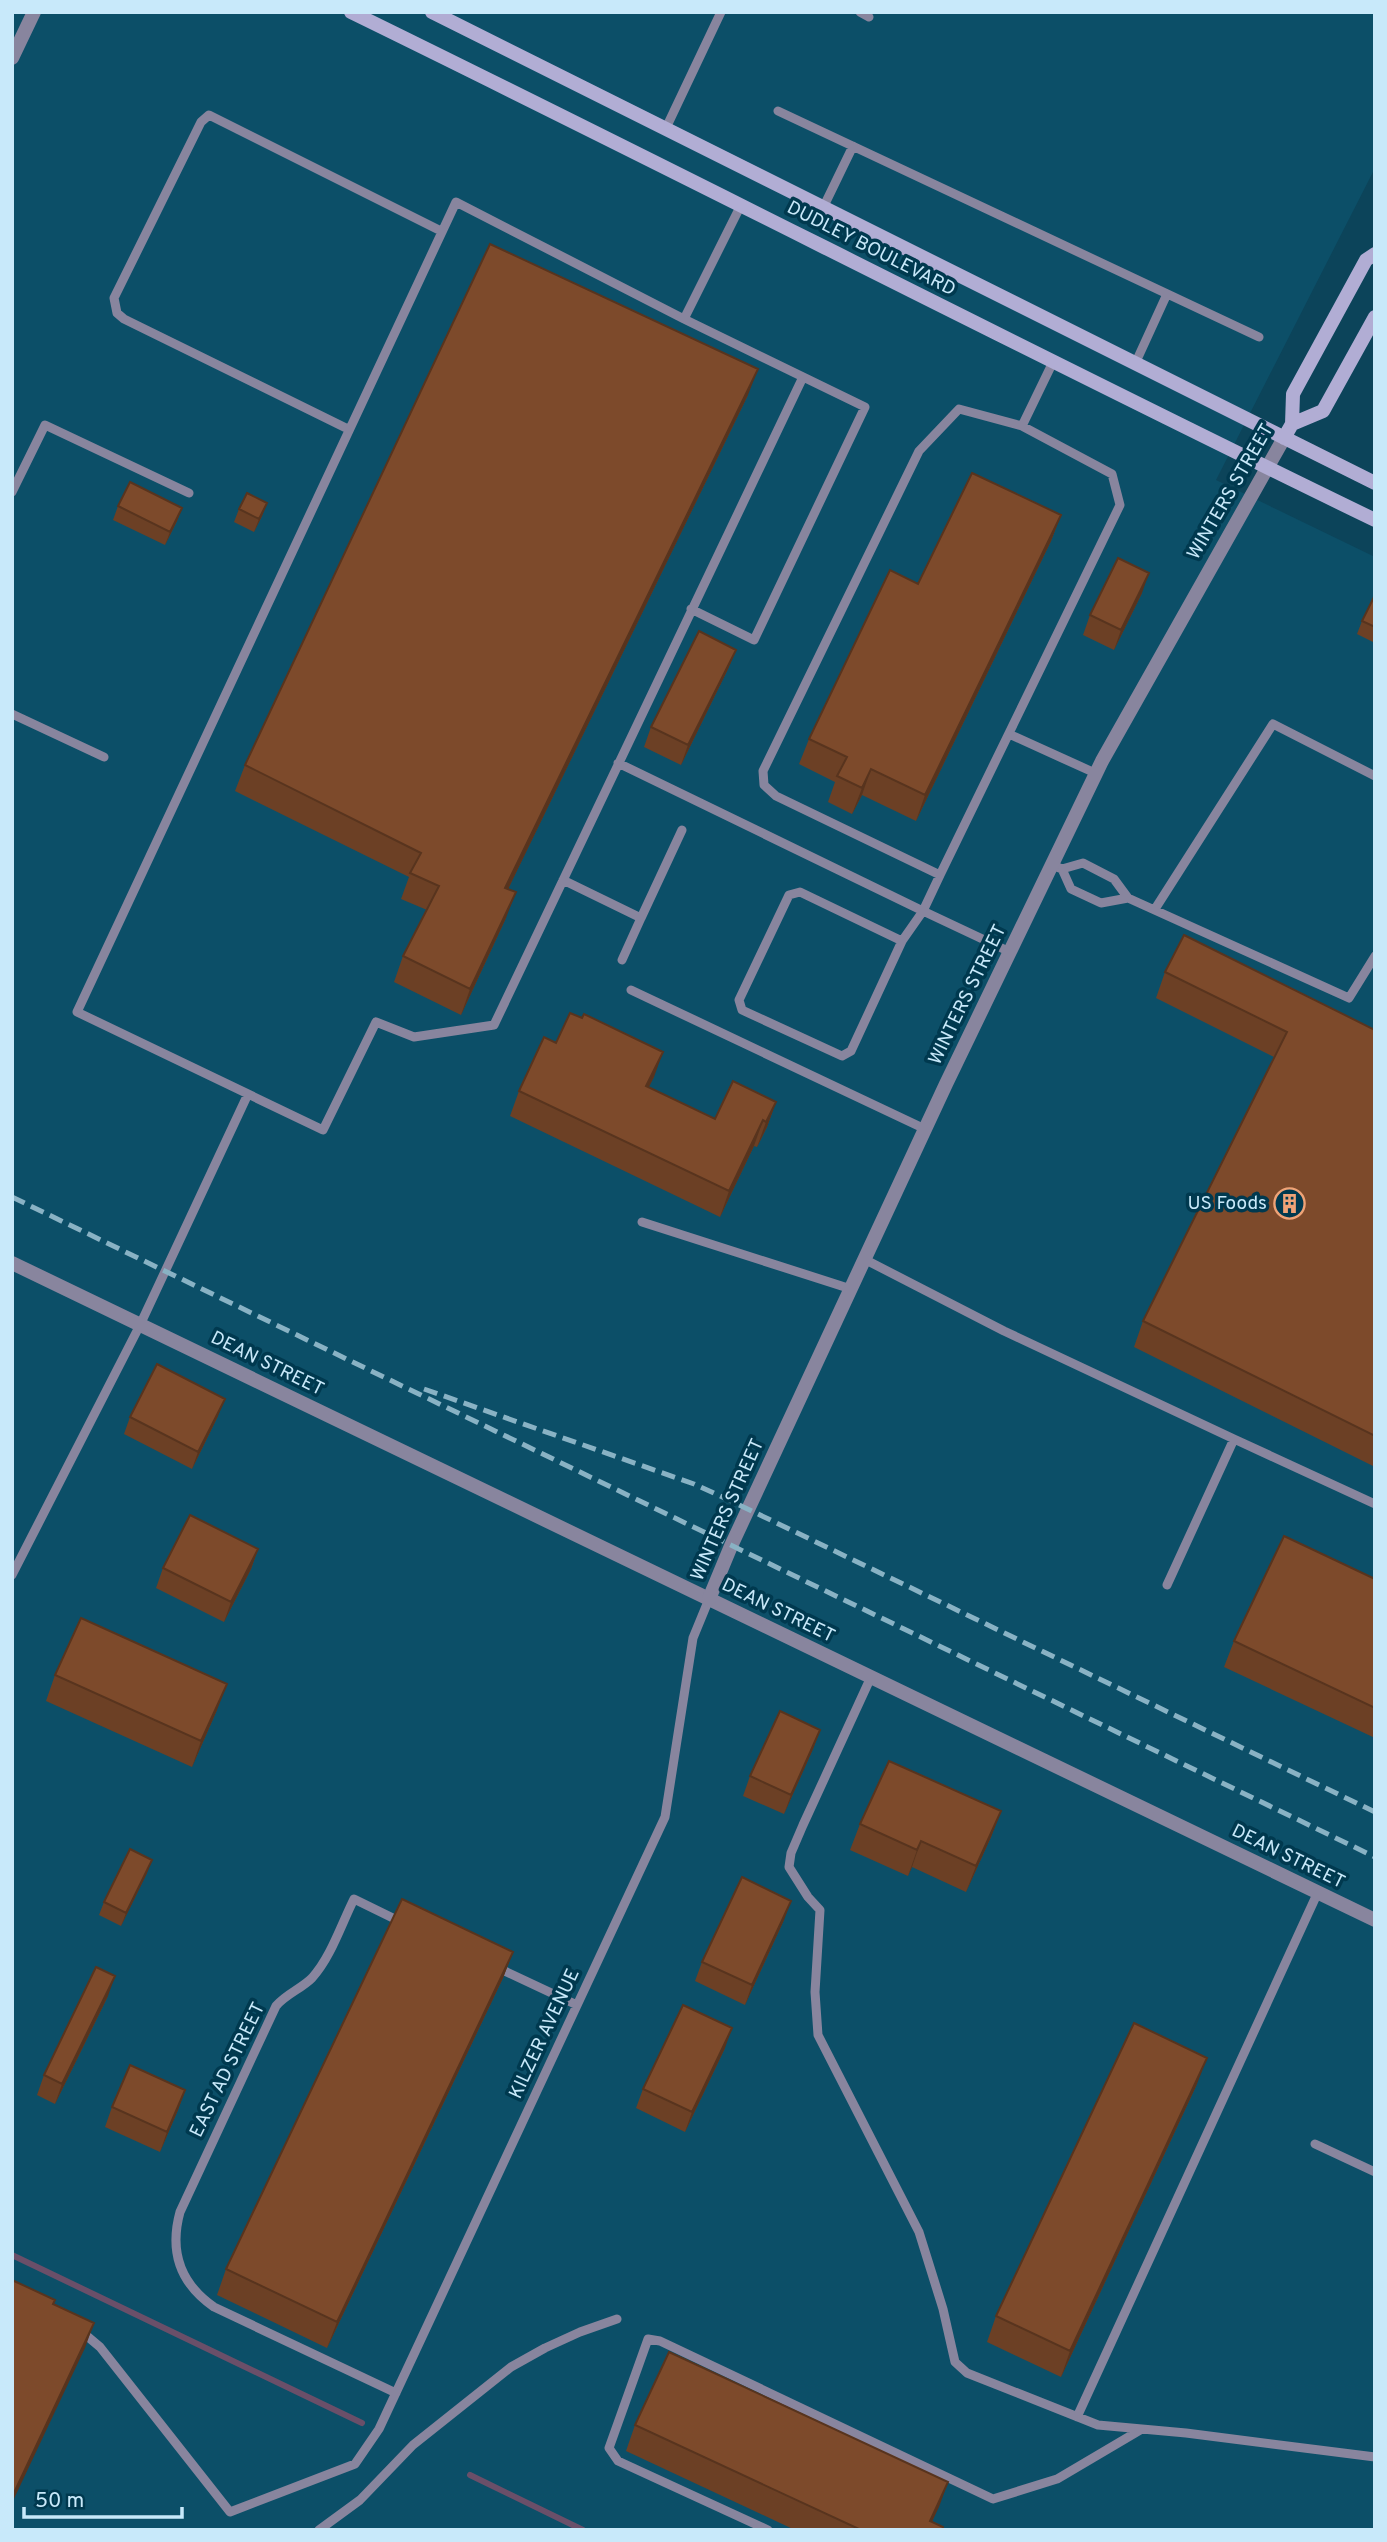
<svg xmlns="http://www.w3.org/2000/svg" width="1387" height="2542" font-family="Overpass,sans-serif">
<rect width="100%" height="100%" fill="#0c445a"/>
<!-- built -->
<path fill="#0c4f68" d="M12,12H1375V168L1216,480L1375,557V2530H12Z"/>
<g fill="none" stroke-linecap="round" stroke-linejoin="round">
<!-- stream -->
<path stroke="#6a4f69" stroke-width="6" d="M12,2255L362,2423
M470,2475L583,2530"/>
<!-- service -->
<path stroke="#88859e" stroke-width="9" d="M860,12L869,17
M778,111L1259,337
M666,128L721,12
M823,208L853,146
M684,319L741,205
M1135,364L1167,294
M959,409L1022,426L1112,474L1120,505L940,875L776,796L764,785L763,771L919,451Z
M1022,426L1053,362
M348,429L124,319L117,313L114,298L201,122L209,115L441,231
M12,492L45,425L189,493
M691,609L754,640L865,407L684,319L456,202L77,1012L323,1130L376,1022L414,1037L494,1025L803,377
M12,714L104,757
M1009,734L1095,773
M618,763L923,911L902,941L851,1051L842,1056L742,1010L739,1000L789,895L800,892L902,941
M1052,865L1062,869L1071,889L1101,903L1128,898L1349,998L1375,956
M1062,869L1083,863L1114,879L1128,898
M940,875L923,911L1010,952
M563,880L641,918L682,830
M1155,909L1273,724L1375,776
M622,960L641,918
M631,990L925,1129
M642,1222L851,1289
M864,1259L1004,1331L1234,1439L1167,1585
M1234,1439L1375,1504
M12,1575L140,1325L248,1094
M871,1677L803,1825L791,1853L789,1867L808,1897L820,1910L815,1992L818,2035L919,2232L943,2309L955,2362L967,2373L1098,2425L1186,2433L1375,2457
M496,1967L577,2005
M1315,2144L1375,2172
M81,2331L100,2347L230,2512L355,2464L379,2429L665,1817L693,1638L709,1599
M396,2393L214,2307C181,2284 169,2252 180,2212L276,2006C286,1994 301,1989 312,1978C331,1957 341,1925 354,1899L401,1922
M1077,2417L1318,1892
M319,2530L360,2500L413,2445L511,2367L545,2348L580,2332L617,2319
M768,2530L618,2461L609,2448L648,2339L660,2341L993,2499L1057,2479L1140,2430"/>
<!-- minor -->
<path stroke="#88859e" stroke-width="14" d="M12,58L34,12
M12,1263L1375,1920"/>
<!-- tertiary -->
<path stroke="#88859e" stroke-width="14" d="M709,1599L731,1546L946,1084L1102,761L1284,438"/>
<!-- secondary -->
<path stroke="#b1add4" stroke-width="14" d="M351,12C693,179 1032,354 1375,520
M432,12L1375,483
M1292,424L1323,411L1375,317
M1284,438L1292,424L1293,394L1366,260L1375,254"/>
<!-- rail -->
<path stroke="#89b2c4" stroke-width="5" stroke-dasharray="14 7" stroke-linecap="butt" d="M12,1197L1375,1857
M424,1389L694,1484L727,1499L1375,1812"/>
</g>
<!-- wall -->
<path fill="#6c4025" d="M748,395L508,889L506,918L461,1015L394,982L403,956L427,910L401,899L409,877L235,791L245,765Z
M267,503L262,516L254,532L234,522L239,509Z
M118,506L182,508L177,521L165,545L113,520Z
M1061,515L1051,541L916,821L862,795L852,814L828,802L835,782L799,764L809,739L918,584Z
M1142,593L1114,650L1083,635L1090,615Z
M1375,595V643L1357,634L1362,621Z
M736,650L728,669L681,765L644,747L651,727Z
M1165,972L1375,1030V1467L1134,1347L1143,1321L1274,1057L1156,998Z
M556,1043L654,1077L648,1087L715,1119L776,1102L767,1127L757,1147L754,1146L720,1217L510,1116L519,1091Z
M218,1416L192,1469L124,1434L130,1417Z
M258,1549L251,1569L224,1622L156,1588L163,1568Z
M1375,1579V1738L1224,1667L1234,1641Z
M55,1675L217,1710L192,1767L46,1701Z
M820,1730L813,1749L784,1814L743,1796L750,1776Z
M1001,1811L991,1837L966,1892L912,1867L908,1876L850,1850L860,1824Z
M147,1873L121,1926L99,1915L104,1902Z
M784,1920L745,2005L695,1981L702,1962Z
M513,1952L503,1978L327,2348L217,2295L226,2269Z
M108,1996L55,2104L37,2095L44,2075Z
M725,2048L685,2132L636,2108L643,2089Z
M1197,2084L1061,2377L987,2342L996,2316Z
M185,2090L178,2110L160,2152L105,2127L112,2107Z
M635,2425L948,2482L932,2522L942,2530H795L626,2451Z"/>
<!-- shaded-wall -->
<path fill="#58341e" d="M758,369L748,395L496,914L505,888Z
M267,503L262,516L254,532L259,519Z
M182,508L177,521L165,545L170,532Z
M1061,515L1051,541L916,821L925,795Z
M1149,573L1142,593L1114,650L1121,630Z
M736,650L728,669L681,765L688,745Z
M871,769L862,795L852,814L862,788Z
M516,892L506,918L461,1015L470,989Z
M663,1052L654,1077L637,1111L646,1086Z
M776,1102L767,1127L757,1147L766,1122Z
M763,1120L754,1146L720,1217L729,1191Z
M225,1399L218,1416L192,1469L198,1452Z
M258,1549L251,1569L224,1622L231,1602Z
M227,1684L217,1710L192,1767L201,1741Z
M820,1730L813,1749L784,1814L791,1795Z
M1001,1811L991,1837L966,1892L976,1866Z
M921,1841L912,1867L908,1876L917,1850Z
M152,1860L147,1873L121,1926L126,1913Z
M791,1901L784,1920L745,2005L752,1985Z
M513,1952L503,1978L327,2348L337,2322Z
M115,1976L108,1996L55,2104L62,2084Z
M732,2028L725,2048L685,2132L692,2112Z
M1207,2058L1197,2084L1061,2377L1070,2351Z
M185,2090L178,2110L160,2152L167,2132Z
M94,2323L85,2348L12,2503V2497Z
M948,2482L939,2507L928,2530L930,2521Z"/>
<!-- building -->
<path fill="#7d4a2b" stroke="#58341e" stroke-width="2" d="M490,244L758,369L505,888L516,892L470,989L403,956L439,886L410,873L421,853L245,765Z
M972,473L1061,515L925,795L871,769L862,788L837,776L847,757L809,739L890,570L918,584Z
M130,482L182,508L170,532L118,506Z
M247,493L267,503L259,519L239,509Z
M1118,558L1149,573L1121,630L1090,615Z
M1375,595V627L1362,621Z
M699,631L736,650L688,745L651,727Z
M1184,935L1375,1030V1436L1143,1321L1287,1032L1165,972Z
M570,1013L582,1018L584,1014L663,1052L646,1086L715,1119L733,1081L776,1102L766,1122L763,1120L729,1191L519,1091L544,1037L556,1043Z
M157,1364L225,1399L198,1452L130,1417Z
M190,1515L258,1549L231,1602L163,1568Z
M1284,1536L1375,1579V1708L1234,1641Z
M81,1618L227,1684L201,1741L55,1675Z
M780,1711L820,1730L791,1795L750,1776Z
M889,1761L1001,1811L976,1866L921,1841L917,1850L860,1824Z
M130,1849L152,1860L126,1913L104,1902Z
M742,1877L791,1901L752,1985L702,1962Z
M402,1899L513,1952L337,2322L226,2269Z
M96,1967L115,1976L62,2084L44,2075Z
M683,2005L732,2028L692,2112L643,2089Z
M1134,2023L1207,2058L1070,2351L996,2316Z
M130,2065L185,2090L167,2132L112,2107Z
M12,2280L55,2300L53,2304L94,2323L12,2497Z
M669,2352L948,2482L930,2521L943,2527L942,2530H861L635,2425Z"/>
<!-- icons -->
<defs>
<symbol id="building-ring" viewBox="-11 -11 22 22"><circle r="9.5" fill="#00394f" stroke="#efa377" stroke-width="1.5"/><path d="M-4-6H4V6H1V3H-1V6H-4ZM-2.5-4.3h1.7v1.8h-1.7ZM.8-4.3h1.7v1.8H.8ZM-2.5-1h1.7V.8h-1.7ZM.8-1h1.7V.8H.8Z" fill="#efa377"/></symbol>
</defs>
<g fill-rule="evenodd">
<use href="#building-ring" x="1272" y="1186" width="35" height="35"/>
</g>
<g text-anchor="middle" dominant-baseline="central" stroke-width="7" stroke-linejoin="round" paint-order="stroke">
<!-- street labels -->
<g font-size="19" fill="#c8e9fa" stroke="#00394f">
<text transform="translate(871 249) rotate(27)">DUDLEY BOULEVARD</text>
<text transform="translate(1231 492) rotate(-60)">WINTERS STREET</text>
<text transform="translate(968 995) rotate(-64)">WINTERS STREET</text>
<text transform="translate(267 1364) rotate(26)">DEAN STREET</text>
<text transform="translate(728 1510) rotate(-66)">WINTERS STREET</text>
<text transform="translate(778 1611) rotate(26)">DEAN STREET</text>
<text transform="translate(1288 1857) rotate(26)">DEAN STREET</text>
<text transform="translate(545 2034) rotate(-65)">KILZER AVENUE</text>
<text transform="translate(228 2070) rotate(-64)">EAST AD STREET</text>
</g>
<!-- poi labels -->
<g font-size="19" fill="#c8e9fa" stroke="#00394f" text-anchor="end">
<text x="1267" y="1204">US Foods</text>
</g>
</g>
<!-- border -->
<rect width="1387" height="2542" fill="none" stroke="#c8e9fa" stroke-width="28"/>
<!-- scale -->
<path d="M24 2507v10h158v-10" fill="none" stroke="#c8e9fa" stroke-width="3.5"/>
<text x="35" y="2507" font-size="21" fill="#c8e9fa" stroke="#00394f" stroke-width="5" paint-order="stroke">50 m</text>
</svg>
